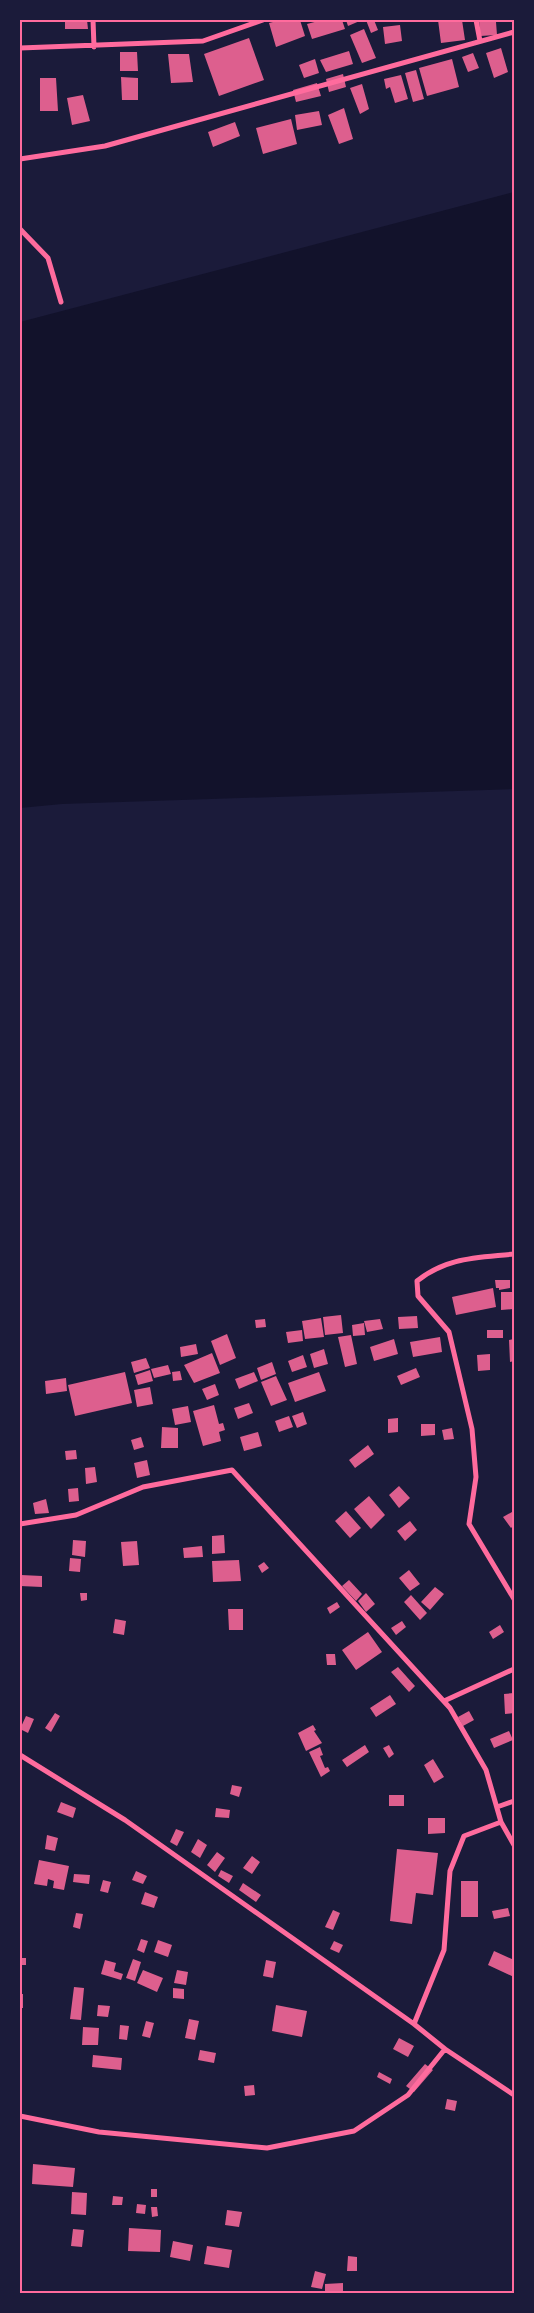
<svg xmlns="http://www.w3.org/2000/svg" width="534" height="2313" font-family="'Exo 2',sans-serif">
<rect width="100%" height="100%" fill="#1b1b3a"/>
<!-- water -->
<path fill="#12122b" d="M514,192V789L62,804L20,808V322Z"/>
<!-- building -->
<path fill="#dd5f8e" d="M65,20H87L88,29H65Z
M281,20H300L305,36L276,47L269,23Z
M322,20H342L345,29L312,39L307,24Z
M346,20H362L348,26Z
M366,20H374L378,30L371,33Z
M438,20H462L465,40L441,43Z
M479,20H501L496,22L497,35L480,36Z
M400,25L402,41L385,44L383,27Z
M364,29L376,58L362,63L350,35Z
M249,38L264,80L219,96L204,54Z
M501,48L508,72L494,78L486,53Z
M349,51L353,64L326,72L320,60Z
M120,52H137L138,71H120Z
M473,53L479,68L468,72L462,57Z
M168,54H189L193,82L171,83Z
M315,59L319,73L304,78L299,65Z
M452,59L459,87L427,96L419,68Z
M416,70L424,99L413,102L405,73Z
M343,74L346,87L329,92L326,79Z
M401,75L408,99L395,103L390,87L386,89L384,79Z
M121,77L138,78V100H122Z
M40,78H56L58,111H40Z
M317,83L321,96L296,102L293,90Z
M362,84L369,109L360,114L350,88Z
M83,95L90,121L72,125L67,98Z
M344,108L353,139L339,144L328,115Z
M319,111L322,125L297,130L295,115Z
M291,119L297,144L263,154L256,128Z
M235,122L240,136L213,147L208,132Z
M495,1280H510V1288L499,1290V1288H496Z
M493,1288L496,1307L456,1315L452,1297Z
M501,1292H512L513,1309L501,1310Z
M341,1315L343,1333L325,1335L323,1317Z
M417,1316L418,1328L399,1329L398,1317Z
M321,1318L324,1337L305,1339L302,1321Z
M265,1319L266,1327L256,1328L255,1320Z
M380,1319L383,1329L367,1332L364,1321Z
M364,1323L365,1335L353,1336L352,1325Z
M302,1330L303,1341L288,1343L286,1332Z
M487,1330H503V1338H487Z
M227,1334L236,1358L220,1365L211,1341Z
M351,1335L357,1364L345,1367L338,1337Z
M440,1337L442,1352L413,1357L410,1342Z
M394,1339L398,1354L374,1361L370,1347Z
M514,1339V1361L510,1362L509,1340Z
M196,1344L198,1354L181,1357L180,1347Z
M324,1349L328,1364L314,1368L310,1354Z
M212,1353L220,1373L194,1383L184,1365Z
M490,1354V1370L478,1371L477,1355Z
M303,1355L307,1367L292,1372L288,1361Z
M146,1358L150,1368L134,1373L131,1362Z
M272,1362L276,1374L261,1380L257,1368Z
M168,1365L171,1374L154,1378L151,1369Z
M416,1368L420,1377L401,1385L397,1376Z
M150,1370L153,1381L138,1385L135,1375Z
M180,1371L182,1380L173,1381L172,1372Z
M125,1372L132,1403L75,1416L68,1385Z
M254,1372L258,1381L239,1389L235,1379Z
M319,1372L326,1391L295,1402L288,1383Z
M276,1376L287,1400L271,1406L261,1382Z
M66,1378L67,1391L46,1394L45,1381Z
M215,1384L219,1395L207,1400L202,1389Z
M150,1387L153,1404L137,1407L134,1390Z
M249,1403L253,1413L238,1419L234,1408Z
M214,1405L219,1424L223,1423L225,1430L219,1432L221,1441L203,1446L193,1411Z
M188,1406L191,1422L175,1425L172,1409Z
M303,1412L307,1424L297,1428L292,1416Z
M289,1416L293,1427L279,1432L275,1421Z
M398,1418V1432L388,1433V1419Z
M421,1424H435V1435L421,1436Z
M162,1427L178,1428V1448H161Z
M452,1428L454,1439L444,1440L442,1430Z
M258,1432L262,1446L244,1451L240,1437Z
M141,1437L144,1447L134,1450L131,1440Z
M368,1445L374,1454L355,1468L349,1460Z
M76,1450L77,1459L66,1460L65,1451Z
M147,1460L150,1475L137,1478L134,1463Z
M95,1467L97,1482L86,1484L85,1468Z
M399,1486L410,1498L399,1508L389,1495Z
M78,1488L79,1501L69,1502L68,1489Z
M369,1496L385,1515L371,1529L354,1509Z
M46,1499L49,1513L35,1514L33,1503Z
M346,1511L361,1528L350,1538L335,1521Z
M512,1512L514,1515V1525L511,1528L503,1517Z
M410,1521L417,1530L405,1541L397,1531Z
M224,1535L225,1553L212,1554V1536Z
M73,1540L86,1541L85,1557L72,1555Z
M137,1541L139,1565L123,1566L121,1542Z
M202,1546L203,1557L184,1558L183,1548Z
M70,1558L81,1559L80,1572L69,1571Z
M239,1560L241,1581L213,1582L212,1561Z
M264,1562L269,1568L262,1573L258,1566Z
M409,1570L420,1584L410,1591L399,1578Z
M21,1575L42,1576V1587L20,1586Z
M349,1580L362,1594L356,1601L342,1586Z
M435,1587L444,1594L430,1610L421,1602Z
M80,1593H87V1600L81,1601Z
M366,1593L375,1604L366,1612L358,1601Z
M411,1595L427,1613L420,1620L404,1602Z
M337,1602L340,1607L330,1614L327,1608Z
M228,1609H243V1630H229Z
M115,1619L126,1621L124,1635L113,1633Z
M402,1621L406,1627L396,1635L391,1628Z
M500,1625L504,1632L493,1639L489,1632Z
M368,1632L382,1652L356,1670L342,1650Z
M326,1654H335L336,1665H327Z
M398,1667L415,1686L409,1692L391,1672Z
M514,1693V1713L505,1714L504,1694Z
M390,1695L396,1704L376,1717L370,1708Z
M469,1711L474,1720L463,1726L458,1717Z
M55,1713L60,1716L51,1732L45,1728Z
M26,1716L34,1719L28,1733L20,1729Z
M313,1725L316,1730L314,1731L322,1743L306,1751L298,1733Z
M509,1731L513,1740L494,1748L490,1739Z
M365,1745L369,1752L347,1767L342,1760Z
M389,1745L394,1754L389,1758L383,1748Z
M320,1747L323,1755L320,1756L325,1768L328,1767L330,1771L321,1777L309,1752Z
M433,1759L444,1777L434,1783L424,1765Z
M232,1785L242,1787L239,1797L230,1794Z
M389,1795H404V1806H389Z
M61,1802L76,1808L73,1818L57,1812Z
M216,1808L230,1810L229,1818L215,1817Z
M428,1818H445V1833L428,1834Z
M176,1829L184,1832L177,1846L170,1842Z
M47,1835L58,1838L55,1851L45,1849Z
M198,1839L207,1845L200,1858L191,1852Z
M397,1849L438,1853L433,1895L416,1893L412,1924L390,1921Z
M217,1852L225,1858L215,1872L207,1865Z
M252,1856L260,1862L252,1874L243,1868Z
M39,1860L69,1866L64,1890L53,1888L54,1881L48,1879L47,1886L34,1884Z
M221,1870L233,1876L229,1883L218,1876Z
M136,1871L147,1876L143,1884L132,1880Z
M74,1874L90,1875L89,1884L73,1882Z
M103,1880L111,1882L108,1893L100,1891Z
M461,1881H478V1917H461Z
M243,1883L261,1895L256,1902L239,1890Z
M145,1892L158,1897L154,1908L141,1904Z
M508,1908L510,1916L494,1919L492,1911Z
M333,1910L340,1913L333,1930L325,1927Z
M76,1913L83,1914L80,1929L73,1927Z
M141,1939L148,1941L144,1953L137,1950Z
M158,1940L172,1945L168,1957L154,1952Z
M334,1941L343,1945L339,1953L330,1949Z
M494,1951L514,1960V1977L488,1965Z
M20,1958H26V1965H20Z
M133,1959L141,1962L135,1981L126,1978Z
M105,1960L116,1963L114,1971L123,1974L121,1980L101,1974Z
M266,1960L276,1962L273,1978L263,1976Z
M143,1970L163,1978L157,1992L137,1983Z
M177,1970L188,1972L186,1985L174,1983Z
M74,1987L84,1988L81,2020L70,2019Z
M173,1988L184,1989V1999L173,1998Z
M20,1994H23V2008H20Z
M98,2005L110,2006L108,2017L97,2016Z
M276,2005L307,2011L302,2037L272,2031Z
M189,2019L199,2021L195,2040L185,2038Z
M146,2021L154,2023L150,2038L142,2036Z
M120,2025L129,2026L127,2040L119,2039Z
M83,2027L99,2028L98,2045H82Z
M399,2038L414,2046L408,2057L393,2049Z
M200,2050L216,2053L214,2063L198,2060Z
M93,2055L122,2058L121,2070L92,2067Z
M425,2064L433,2070L414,2092L406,2086Z
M379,2072L392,2079L390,2084L377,2077Z
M254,2085L255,2095L245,2096L244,2086Z
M447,2099L457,2101L455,2111L445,2109Z
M33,2164L75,2168L73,2187L32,2184Z
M151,2189H157V2197H151Z
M72,2192L87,2193L86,2215L71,2214Z
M113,2196L123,2197L122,2205H112Z
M137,2204L146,2205L145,2214L136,2213Z
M151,2207H157L158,2216L152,2217Z
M227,2210L242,2212L239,2227L225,2225Z
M129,2228L161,2230L160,2252L128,2251Z
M73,2229L84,2230L82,2247L71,2246Z
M173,2241L193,2245L190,2261L170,2257Z
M207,2246L232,2250L229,2268L204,2264Z
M348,2256L357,2257V2271H347Z
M315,2271L326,2274L322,2289L311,2287Z
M343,2283V2293H325V2284Z"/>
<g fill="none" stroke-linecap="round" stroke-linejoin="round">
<!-- minor -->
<path stroke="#ff6b9d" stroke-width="5" d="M93,20L94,47
M476,20L480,41
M20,48L203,41L263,20
M20,159L105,146L514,32
M20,229L48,258L61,302
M514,1254C477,1258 447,1257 417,1281L418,1296L449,1332L472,1429L476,1477L469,1524L514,1599
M20,1524L76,1515L143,1487L232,1470L450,1708L486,1770L501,1822L514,1845
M444,1701L514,1669
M20,1755L125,1820L414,2024L445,2049L514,2095
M497,1807L514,1801
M414,2024L444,1950L450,1871L464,1836L501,1822
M20,2116L99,2132L267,2148L354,2131L408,2095L445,2049"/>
</g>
<!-- border -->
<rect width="534" height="2313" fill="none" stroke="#1b1b3a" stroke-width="42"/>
<rect x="21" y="21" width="492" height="2271" fill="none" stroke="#ff6b9d" stroke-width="2"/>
</svg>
